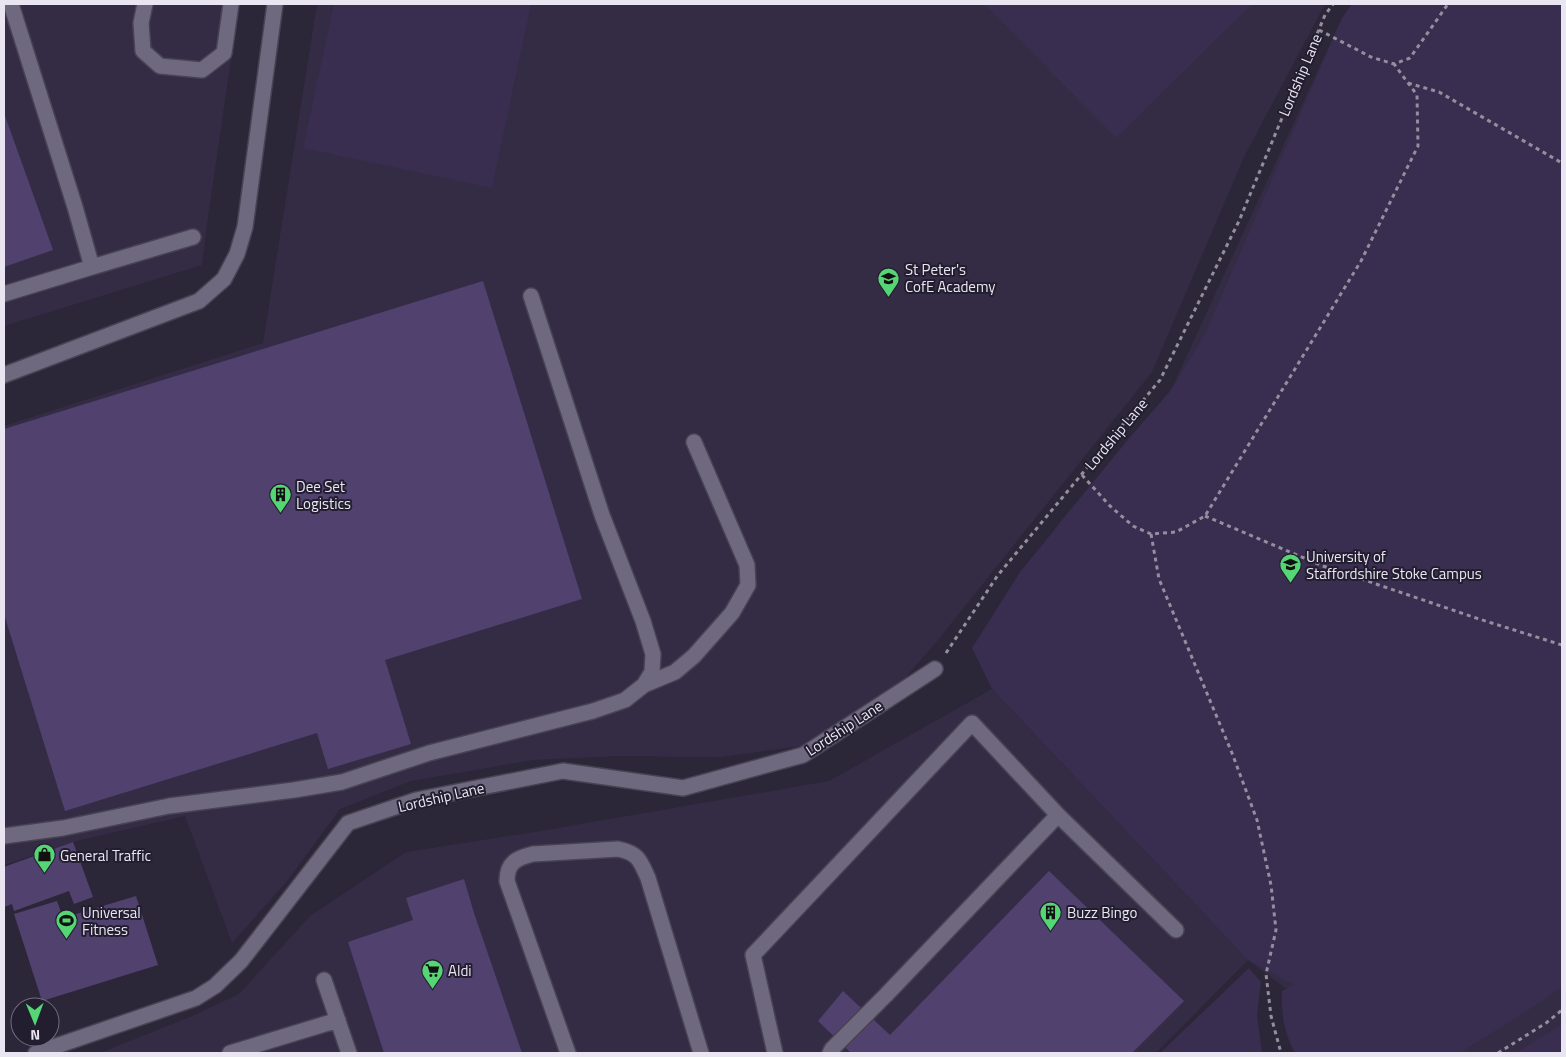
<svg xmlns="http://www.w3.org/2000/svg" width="1566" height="1057" font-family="'Titillium Web',sans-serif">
<rect width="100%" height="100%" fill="#2c2639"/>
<!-- built -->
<path fill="#342c45" d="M4,4H239L208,217L202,265L4,326Z
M317,4H1325L1244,157L1152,372L938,640L900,684L801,746L720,757L618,756L533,760L411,781L340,809L287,881L232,943L185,816L76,841L4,865V426L263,343Z
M1352,4H1562V1053H1371L1248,960L1156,1053H100L190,1017L239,994L310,916L406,852L541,831L829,781L992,689L1233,944L972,648L1062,519L1171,390L1342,18Z"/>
<!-- green -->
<path fill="#392d50" d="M334,4H531L492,188L303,148Z
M984,4H1252L1116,138Z
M1352,4H1562V987L1536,1005L1460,1053H1295C1284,1033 1281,1014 1282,991L1294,985L1248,960L992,689L972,648L1020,572L1130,437L1171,390L1204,336L1342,18Z
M1249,968L1261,982L1257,1015L1262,1053H1160Z
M1562,1025V1053H1515L1560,1026Z"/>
<!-- building -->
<path fill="#51416f" d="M4,113L53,250L4,267Z
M483,281L582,599L385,660L411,744L328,769L317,733L65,811L4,614V429Z
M73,842L93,897L74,904L69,891L14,911L12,904L4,907V867Z
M1049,871L1184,1001L1132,1053H851L818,1021L843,991L890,1035Z
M464,879L474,913L522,1053H384L348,942L413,920L406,898Z
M136,896L158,965L42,1001L14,914L57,901L63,918Z"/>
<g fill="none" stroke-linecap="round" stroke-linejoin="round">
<defs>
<path id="minor" d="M145,4L141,23L143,51L160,66L202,70L224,53L231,4
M92,267L193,237
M4,294L92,267L75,207L11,4
M4,375L199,301L224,279L237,254L245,227L275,4
M644,685L675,672L694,656L732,613L748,585L747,565L694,442
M4,836L63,828L169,806L294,790L342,782L429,753L593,711L625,700L644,685L652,672L653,654L643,621L602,515L531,296
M324,980L349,1053
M36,1053L196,998L215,986L241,961L348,823L416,800L563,771L683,788L803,755L935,669
M230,1053L338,1020
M568,1053L507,881C507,862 517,858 533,854L618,849C638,853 640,860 648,878L701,1053
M775,1053L753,955L972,723L1058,815L1176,930
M830,1053L832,1049L886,995L1058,815"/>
</defs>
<!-- minor casing -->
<use href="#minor" stroke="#484352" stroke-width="18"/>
<!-- path -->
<path stroke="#948f9e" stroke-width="3" stroke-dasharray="4 4" stroke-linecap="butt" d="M1319,30L1371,57L1394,64L1410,58L1448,4
M1408,83L1439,92L1562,163
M1082,475L1110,506L1133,526L1151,534L1176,532L1205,516L1361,261L1418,146L1417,95L1394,64
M1205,516L1323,566L1479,619L1562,645
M1151,534L1159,579L1232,753L1257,820L1271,885L1276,930L1266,974L1271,1016L1281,1053
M946,653L998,575L1160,380L1239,221L1325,15L1333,4
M1498,1053L1546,1023L1562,1010"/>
<!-- minor -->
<use href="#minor" stroke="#6f697f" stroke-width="15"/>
</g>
<!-- icons -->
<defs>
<symbol id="school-pin" viewBox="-11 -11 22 30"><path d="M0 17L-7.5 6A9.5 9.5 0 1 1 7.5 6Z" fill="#53d673" stroke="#221d2f"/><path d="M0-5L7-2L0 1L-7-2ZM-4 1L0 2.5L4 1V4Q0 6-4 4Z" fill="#111"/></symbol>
<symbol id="building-pin" viewBox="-11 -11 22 30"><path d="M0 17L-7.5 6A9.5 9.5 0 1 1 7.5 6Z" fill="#53d673" stroke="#221d2f"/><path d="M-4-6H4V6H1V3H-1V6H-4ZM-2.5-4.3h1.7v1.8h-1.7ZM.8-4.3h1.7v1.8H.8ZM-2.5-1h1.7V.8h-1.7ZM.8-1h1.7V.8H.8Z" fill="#111"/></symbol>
<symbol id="university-pin" viewBox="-11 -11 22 30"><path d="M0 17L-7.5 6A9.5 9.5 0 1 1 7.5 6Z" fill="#53d673" stroke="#221d2f"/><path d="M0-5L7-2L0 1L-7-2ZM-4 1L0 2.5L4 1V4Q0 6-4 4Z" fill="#111"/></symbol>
<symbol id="shop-pin" viewBox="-11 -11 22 30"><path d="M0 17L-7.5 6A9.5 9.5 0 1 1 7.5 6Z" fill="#53d673" stroke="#221d2f"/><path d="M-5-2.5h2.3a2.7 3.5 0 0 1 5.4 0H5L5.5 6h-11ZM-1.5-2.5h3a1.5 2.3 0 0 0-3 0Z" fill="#111"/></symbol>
<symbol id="stadium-pin" viewBox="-11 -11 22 30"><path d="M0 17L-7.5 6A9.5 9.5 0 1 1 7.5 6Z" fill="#53d673" stroke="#221d2f"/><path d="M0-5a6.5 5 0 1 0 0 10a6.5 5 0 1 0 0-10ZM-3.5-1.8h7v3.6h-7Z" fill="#111"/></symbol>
<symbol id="supermarket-pin" viewBox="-11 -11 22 30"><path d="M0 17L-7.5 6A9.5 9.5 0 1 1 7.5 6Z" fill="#53d673" stroke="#221d2f"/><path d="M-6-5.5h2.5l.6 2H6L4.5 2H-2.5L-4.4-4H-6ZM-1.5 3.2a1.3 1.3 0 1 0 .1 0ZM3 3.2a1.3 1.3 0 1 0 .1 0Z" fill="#111"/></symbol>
</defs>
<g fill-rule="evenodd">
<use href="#school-pin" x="876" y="266" width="25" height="34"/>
<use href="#building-pin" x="268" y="482" width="25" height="34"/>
<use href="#university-pin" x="1278" y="552" width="25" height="34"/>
<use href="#shop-pin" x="32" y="842" width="25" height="34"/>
<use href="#building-pin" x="1038" y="900" width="25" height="34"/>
<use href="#stadium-pin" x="54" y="908" width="25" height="34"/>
<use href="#supermarket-pin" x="420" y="958" width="25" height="34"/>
</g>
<g text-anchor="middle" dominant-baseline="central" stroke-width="4" stroke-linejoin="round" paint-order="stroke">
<!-- street labels -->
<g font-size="15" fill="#e9e6f2" stroke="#221d2f">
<text transform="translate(1300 75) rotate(-67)">Lordship Lane</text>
<text transform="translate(1116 434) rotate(-50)">Lordship Lane</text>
<text transform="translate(844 728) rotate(-33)">Lordship Lane</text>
<text transform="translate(441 797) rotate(-13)">Lordship Lane</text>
</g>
<!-- poi labels -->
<g font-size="15" fill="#e9e6f2" stroke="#221d2f" text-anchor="start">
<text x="905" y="269">St Peter's<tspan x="905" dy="17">CofE Academy</tspan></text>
<text x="296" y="486">Dee Set<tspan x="296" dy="17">Logistics</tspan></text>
<text x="1306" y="556">University of<tspan x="1306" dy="17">Staffordshire Stoke Campus</tspan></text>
<text x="60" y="855">General Traffic</text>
<text x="82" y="912">Universal<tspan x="82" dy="17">Fitness</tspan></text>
<text x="1067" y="912">Buzz Bingo</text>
<text x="448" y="970">Aldi</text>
</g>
</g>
<!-- border -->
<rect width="1566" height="1057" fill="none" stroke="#e9e6f2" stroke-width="10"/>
<!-- north arrow -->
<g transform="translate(35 1022) rotate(179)"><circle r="24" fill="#221d2f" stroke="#726d7d"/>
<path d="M0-4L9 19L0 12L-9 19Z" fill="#53d673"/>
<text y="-8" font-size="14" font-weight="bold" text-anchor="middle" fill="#e9e6f2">N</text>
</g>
</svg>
